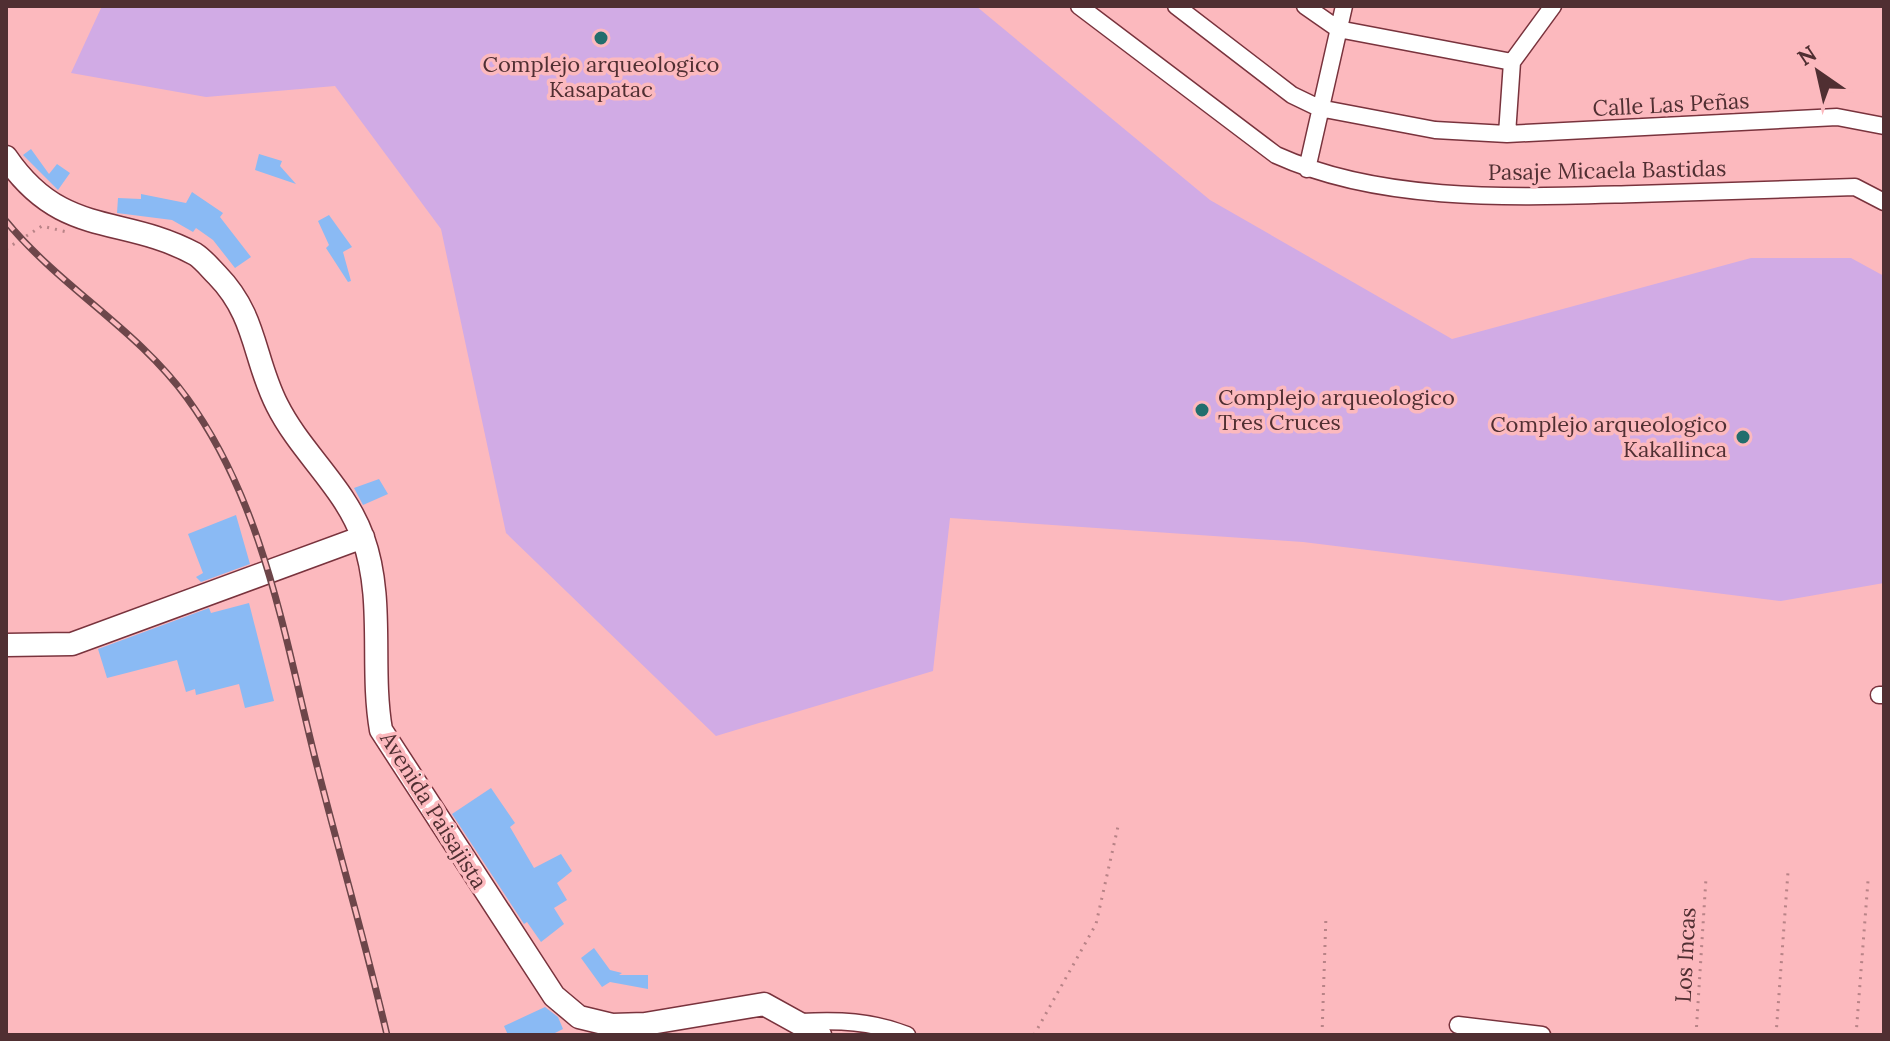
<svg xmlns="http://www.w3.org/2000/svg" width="1890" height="1041" font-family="Lora,serif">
<rect width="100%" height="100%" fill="#fcb9be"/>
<!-- green -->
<path fill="#d1abe5" d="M102,6H976L1210,200L1452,339L1751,258H1851L1884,276V583L1781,601L1303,542L950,518L933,671L716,736L506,533L441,229L335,86L206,97L71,73Z"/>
<!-- building -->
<path fill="#8abaf4" d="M31,149L49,174L57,164L70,173L58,190L23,155Z
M259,154L282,161L280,166L296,184L255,170Z
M192,192L223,213L220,217L251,257L235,268L213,240L196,228L193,232L172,220L117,213L118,198L141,199V194L186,203Z
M329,215L352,247L343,252L351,281L348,282L326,248L329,245L318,221Z
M379,479L388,494L363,505L354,488Z
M236,515L250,564L201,582L196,577L203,573L188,534Z
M249,603L274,701L245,708L239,684L196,695L195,689L186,692L177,660L107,678L98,649L209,608L211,613Z
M491,788L515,823L510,827L534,868L561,854L572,871L557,883L567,900L554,908L564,924L541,942L527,922L524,924L452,814Z
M594,948L610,970L622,973L619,975H648V989L610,982L602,987L581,958Z
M545,1007L558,1017L563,1029L551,1035H508L504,1026Z"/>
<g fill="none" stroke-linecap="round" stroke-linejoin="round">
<defs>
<path id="street" d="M1079,6L1276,155C1384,204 1519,197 1636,194C1709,191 1782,189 1855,187L1884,202
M1176,6L1292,95L1319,108L1435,130L1507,134L1837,117L1884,126
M1305,6L1338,29L1512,62
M1507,134L1512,62L1553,6
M1307,169L1344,6
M1879,695H1884
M801,1022C839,1020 871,1021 907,1035
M1458,1025L1542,1035"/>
<path id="secondary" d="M6,157C62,239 121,214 195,254C203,259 210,268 217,275C257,316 253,358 277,405C301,453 345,487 363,538C385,599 370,667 381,730L554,996L579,1017L612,1025L645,1024L764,1004L820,1035
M6,645L72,644L363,537"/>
</defs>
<!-- street casing -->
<use href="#street" stroke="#79333d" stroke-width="19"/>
<!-- secondary casing -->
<use href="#secondary" stroke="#79333d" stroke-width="25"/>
<!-- path -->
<path stroke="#b88387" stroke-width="3" stroke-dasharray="2 6" stroke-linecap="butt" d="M6,249L42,226L67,232
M1034,1035L1096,924L1119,822
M1322,1035L1326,915
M1696,1035L1706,878
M1776,1035L1788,872
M1856,1035L1868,881"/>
<!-- street -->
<use href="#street" stroke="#fff" stroke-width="16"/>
<!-- secondary -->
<use href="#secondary" stroke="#fff" stroke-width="22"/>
<defs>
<path id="rail" d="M6,221C60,287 137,329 187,398C265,505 285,641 317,766C340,856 366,945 387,1035"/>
</defs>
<!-- rail casing -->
<use href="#rail" stroke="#6d464a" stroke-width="7"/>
<!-- rail -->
<use href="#rail" stroke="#fcb9be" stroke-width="4" stroke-dasharray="12" stroke-linecap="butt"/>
</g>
<!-- markers -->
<g fill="#226e6d" stroke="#fcb9be" stroke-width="3">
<circle cx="601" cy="38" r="8"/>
<circle cx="1202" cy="410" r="8"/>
<circle cx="1743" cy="437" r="8"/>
</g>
<g text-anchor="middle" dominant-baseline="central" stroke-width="7" stroke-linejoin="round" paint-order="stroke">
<!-- poi labels -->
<g font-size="22" fill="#502f32" stroke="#fcb9be">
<text x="601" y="64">Complejo arqueologico<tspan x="601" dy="25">Kasapatac</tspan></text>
<text x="1218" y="397" text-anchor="start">Complejo arqueologico<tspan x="1218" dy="25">Tres Cruces</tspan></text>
<text x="1727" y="424" text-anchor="end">Complejo arqueologico<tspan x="1727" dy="25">Kakallinca</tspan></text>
</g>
<!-- street labels -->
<g font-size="22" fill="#502f32" stroke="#fcb9be">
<text transform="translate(1671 104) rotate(-3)">Calle Las Peñas</text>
<text transform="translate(1607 170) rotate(-1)">Pasaje Micaela Bastidas</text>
<text transform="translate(434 810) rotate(58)">Avenida Paisajista</text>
<text transform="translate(1685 955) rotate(-87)">Los Incas</text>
</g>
</g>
<!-- border -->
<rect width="1890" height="1041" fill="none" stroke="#502f32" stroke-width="16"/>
<!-- north arrow -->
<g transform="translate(1818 72) rotate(326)" stroke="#fcb9be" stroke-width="6" paint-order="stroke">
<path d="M0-6L14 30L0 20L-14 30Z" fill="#502f32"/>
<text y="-12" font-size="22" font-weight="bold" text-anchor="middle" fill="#502f32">N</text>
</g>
</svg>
